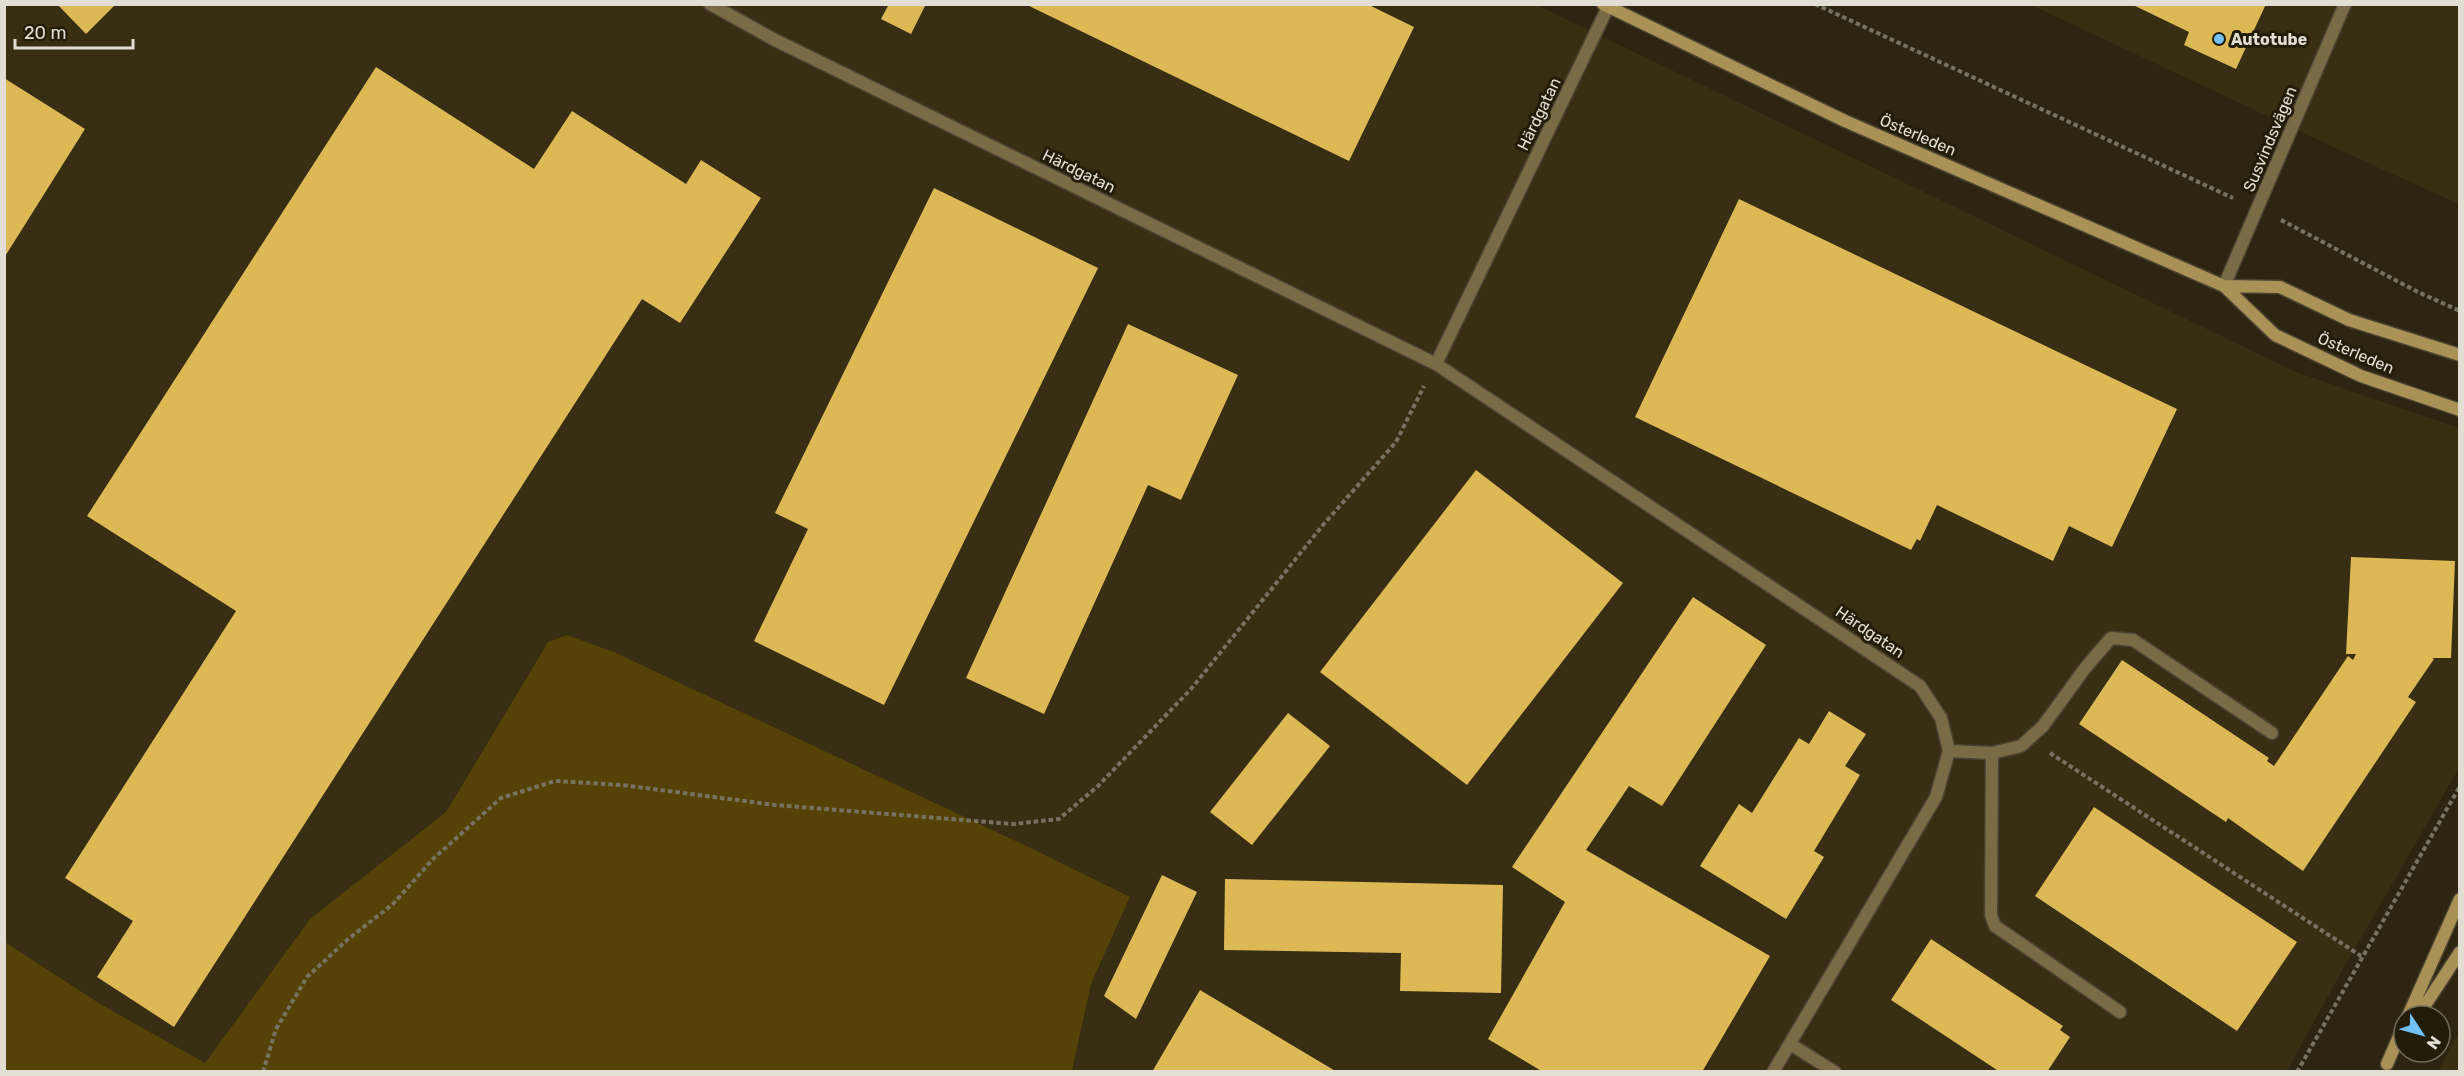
<svg xmlns="http://www.w3.org/2000/svg" width="2464" height="1076" font-family="Rubik,sans-serif">
<rect width="100%" height="100%" fill="#2d2512"/>
<!-- built -->
<path fill="#382e14" d="M4,5H1537L2296,372L2459,428V768L2334,985L2287,1071H1072L1091,984L1130,898L1035,850L614,652L567,635L548,642L446,812L310,919L205,1063L102,1005L5,942Z
M2031,5H2459V204L2346,153Z
M2459,1032V1071H2438Z"/>
<!-- green -->
<path fill="#554207" d="M567,635L614,652L1035,850L1130,897L1091,984L1072,1071H5V942L102,1005L205,1063L310,919L446,812L548,642Z"/>
<!-- building -->
<path fill="#ddb956" d="M57,4H116L86,34Z
M889,4H926L911,34L881,19Z
M1025,4H1367L1414,27L1349,161Z
M2131,4H2266L2236,69L2184,45L2189,32Z
M376,67L534,169L572,111L686,184L701,160L761,198L680,323L642,299L174,1027L97,977L133,921L65,878L236,611L87,516Z
M4,78L85,129L4,258Z
M934,188L1098,268L884,705L754,641L808,529L775,513Z
M1739,199L2177,409L2112,547L2069,526L2053,561L1937,505L1920,541L1917,539L1911,550L1635,417Z
M1128,324L1238,375L1181,500L1148,485L1044,714L966,678Z
M1476,470L1623,583L1467,785L1320,672Z
M2351,557L2455,561L2451,658H2432L2434,659L2408,697L2416,702L2303,871L2228,818L2226,822L2079,724L2122,660L2269,758L2267,761L2274,766L2348,656L2353,660L2356,654H2346Z
M1693,597L1766,645L1662,806L1629,786L1586,850L1770,956L1702,1072H1543L1488,1039L1565,902L1512,867Z
M1829,711L1866,734L1845,766L1860,775L1814,851L1824,857L1786,919L1700,866L1739,804L1752,813L1799,738L1809,744Z
M1288,713L1330,746L1252,845L1210,812Z
M2094,807L2297,942L2237,1031L2035,896Z
M1162,875L1197,892L1136,1019L1104,996Z
M1225,879L1503,885L1501,993L1400,991L1401,953L1224,950Z
M1931,939L2063,1026L2060,1030L2070,1037L2047,1072H2000L1891,1000Z
M1200,990L1337,1072H1152Z"/>
<g fill="none" stroke-linecap="round" stroke-linejoin="round">
<defs>
<path id="service" d="M1949,751L1992,753L2021,746L2043,726L2086,667L2111,638L2133,640L2272,733
M1992,753L1991,915L1995,926L2120,1012
M1790,1044L1835,1072"/>
<path id="minor" d="M710,4L775,40L1436,364L1920,686L1941,718L1949,751L1936,797L1773,1072
M2224,286L2345,4
M1436,364L1608,7"/>
<path id="secondary" d="M1603,4L1845,121L2224,286L2275,335L2361,376L2460,410
M2224,286L2280,287L2349,320L2460,355
M2408,1016L2460,899
M2418,1016L2460,952
M2387,1064L2404,1025"/>
</defs>
<!-- service casing -->
<use href="#service" stroke="#4a4331" stroke-width="15"/>
<!-- minor casing -->
<use href="#minor" stroke="#4a4331" stroke-width="15"/>
<!-- secondary casing -->
<use href="#secondary" stroke="#4a4331" stroke-width="15"/>
<!-- path -->
<path stroke="#787262" stroke-width="4" stroke-dasharray="4.5 3" stroke-linecap="butt" d="M1815,4L2233,198
M2281,220L2418,292L2460,311
M2050,753L2361,956
M263,1072L276,1029L307,977L347,940L393,904L434,858L501,798L555,781L622,785L775,805L1013,824L1059,819L1098,786L1191,689L1323,525L1396,442L1424,386
M2297,1072L2460,786"/>
<!-- service -->
<use href="#service" stroke="#7a6b47" stroke-width="12"/>
<!-- minor -->
<use href="#minor" stroke="#7a6b47" stroke-width="12"/>
<!-- secondary -->
<use href="#secondary" stroke="#aa9256" stroke-width="12"/>
</g>
<!-- markers -->
<circle fill="#72c1f5" stroke="#231c09" stroke-width="2" cx="2219" cy="39" r="6"/>
<g text-anchor="middle" dominant-baseline="central" stroke-width="6" stroke-linejoin="round" paint-order="stroke">
<!-- poi labels -->
<g font-size="16" font-weight="bold" fill="#e3ded3" stroke="#231c09" text-anchor="start">
<text x="2231" y="39">Autotube</text>
</g>
<!-- street labels -->
<g font-size="16" fill="#e3ded3" stroke="#231c09">
<text transform="translate(1539 114) rotate(-64)">Härdgatan</text>
<text transform="translate(1918 135) rotate(23)">Österleden</text>
<text transform="translate(2270 139) rotate(-67)">Susvindsvägen</text>
<text transform="translate(1079 171) rotate(26)">Härdgatan</text>
<text transform="translate(2356 353) rotate(23)">Österleden</text>
<text transform="translate(1870 632) rotate(34)">Härdgatan</text>
</g>
</g>
<!-- border -->
<rect width="2464" height="1076" fill="none" stroke="#e3ded3" stroke-width="12"/>
<!-- north arrow -->
<g transform="translate(2422 1034) rotate(126)"><circle r="28" fill="#231c09" stroke="#706a5a" stroke-width="1.5"/>
<path d="M0-4.5L10 22L0 15L-10 22Z" fill="#72c1f5"/>
<text y="-9" font-size="16" font-weight="bold" text-anchor="middle" fill="#e3ded3">N</text>
</g>
<!-- scale -->
<path d="M15 39v9h118v-9" fill="none" stroke="#e3ded3" stroke-width="3"/>
<text x="24" y="39" font-size="18" fill="#e3ded3" stroke="#231c09" stroke-width="4.5" paint-order="stroke">20 m</text>
</svg>
